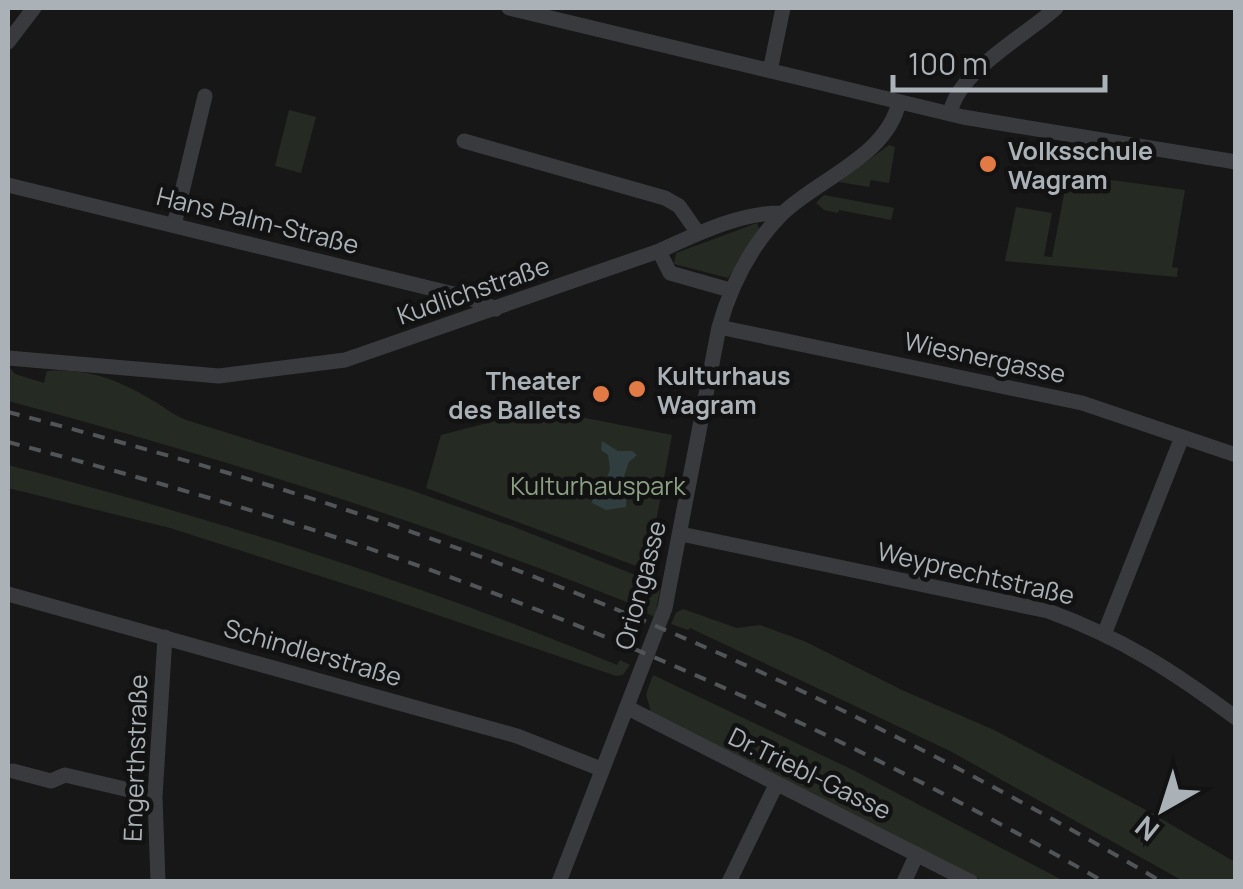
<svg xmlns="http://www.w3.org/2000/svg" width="1243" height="889" font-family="Manrope,sans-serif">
<rect width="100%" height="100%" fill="#171718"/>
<!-- green -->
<path fill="#252a23" d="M289,110L316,117L301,173L275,166Z
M889,145L895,147L889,183L871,180L869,187L839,182Z
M1068,174L1185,190L1172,267L1178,268L1177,277L1005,261L1016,207L1052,213L1044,256L1052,257Z
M824,195L894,208L891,220L839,210L838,213L824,210L816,203Z
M757,223L760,231L728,278L674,264L676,253Z
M8,365L15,374L44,383L47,371C88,368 119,380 152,400C165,407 171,414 186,420L408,489L517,528L658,584L660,589L655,617L639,610V607C429,523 226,459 8,401Z
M540,409L672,435L647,570L426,488L441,435Z
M8,465C215,519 419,583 617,665L620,660L630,665L623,675L616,676L376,594L170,528L8,488Z
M683,609L737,628L760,625L804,641L902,690L994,730L1148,811L1235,862V881H1183L950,751L690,628L688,630L671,624L676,613Z
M653,675L851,769L1064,881H984L651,712L646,694Z"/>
<!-- water -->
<path fill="#313e40" d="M602,441L618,451H632L637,455L629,462L618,493L626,494V507L606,510L592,503L594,484L606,481L610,469L608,455L601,450Z"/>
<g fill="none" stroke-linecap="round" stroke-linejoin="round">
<!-- minor -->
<path stroke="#383a3d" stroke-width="15" d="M509,8L963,117L1236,162
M8,42L34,8
M770,71L783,8
M950,114C957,72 1025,36 1056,8
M464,141L665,198L679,206L698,233
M8,185L470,298L496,309
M174,225L205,96
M659,251L670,273L730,290
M719,327L1082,403L1236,455
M8,358L219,376L345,360L659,251C697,234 741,212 783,213
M681,534L1048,611C1122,638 1173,671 1236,718
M8,594L517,736L601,769
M1105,632L1182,437
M628,708L971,882
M13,771L51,781L65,775L155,796
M158,882L155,796L165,637
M559,882L665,608L719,327C731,285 752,244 783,213C820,178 887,156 899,102
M729,882L776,785
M904,882L917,854"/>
<!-- rail -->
<path stroke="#515558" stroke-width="4" stroke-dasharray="12 10" stroke-linecap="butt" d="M8,412C149,449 291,489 429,538C684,628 929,744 1162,882
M8,442C147,479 286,518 422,567C659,651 886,756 1104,882"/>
</g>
<!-- markers -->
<g fill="#e27a45" stroke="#121213" stroke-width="4">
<circle cx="988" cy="164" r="10"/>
<circle cx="637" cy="389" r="10"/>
<circle cx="601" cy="394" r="10"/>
</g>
<g text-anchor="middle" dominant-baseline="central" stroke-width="9" stroke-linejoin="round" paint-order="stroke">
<!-- poi labels -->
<g font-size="25" font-weight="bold" fill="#aab2b7" stroke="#121213" text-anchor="start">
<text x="1008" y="150">Volksschule<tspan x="1008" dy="29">Wagram</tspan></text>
<text x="657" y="375">Kulturhaus<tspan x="657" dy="29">Wagram</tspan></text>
<text x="581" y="380" text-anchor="end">Theater<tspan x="581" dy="29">des Ballets</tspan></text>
</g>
<!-- street labels -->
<g font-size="25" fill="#aab2b7" stroke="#121213">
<text transform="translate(258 220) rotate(14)">Hans Palm-Straße</text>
<text transform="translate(473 290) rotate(-19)">Kudlichstraße</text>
<text transform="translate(985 357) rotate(12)">Wiesnergasse</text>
<text transform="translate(976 573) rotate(13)">Weyprechtstraße</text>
<text transform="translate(640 585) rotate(-75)">Oriongasse</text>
<text transform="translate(313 652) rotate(16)">Schindlerstraße</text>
<text transform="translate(135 758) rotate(-88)">Engerthstraße</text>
<text transform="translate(810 773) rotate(26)">Dr.Triebl-Gasse</text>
</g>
<!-- park labels -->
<g font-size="25" fill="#8ba083" stroke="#121213">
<text x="598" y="485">Kulturhauspark</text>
</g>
</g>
<!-- border -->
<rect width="1243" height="889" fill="none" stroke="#aab2b7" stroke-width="20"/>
<!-- north arrow -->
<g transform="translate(1163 809) rotate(219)" stroke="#121213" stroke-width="8" paint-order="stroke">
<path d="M0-8L18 38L0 25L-18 38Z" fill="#aab2b7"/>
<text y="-15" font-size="28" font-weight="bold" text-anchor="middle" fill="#aab2b7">N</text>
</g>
<!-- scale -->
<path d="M893 75v15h212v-15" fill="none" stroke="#aab2b7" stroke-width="5"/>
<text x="908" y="75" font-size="30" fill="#aab2b7" stroke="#121213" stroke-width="8" paint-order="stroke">100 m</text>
</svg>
